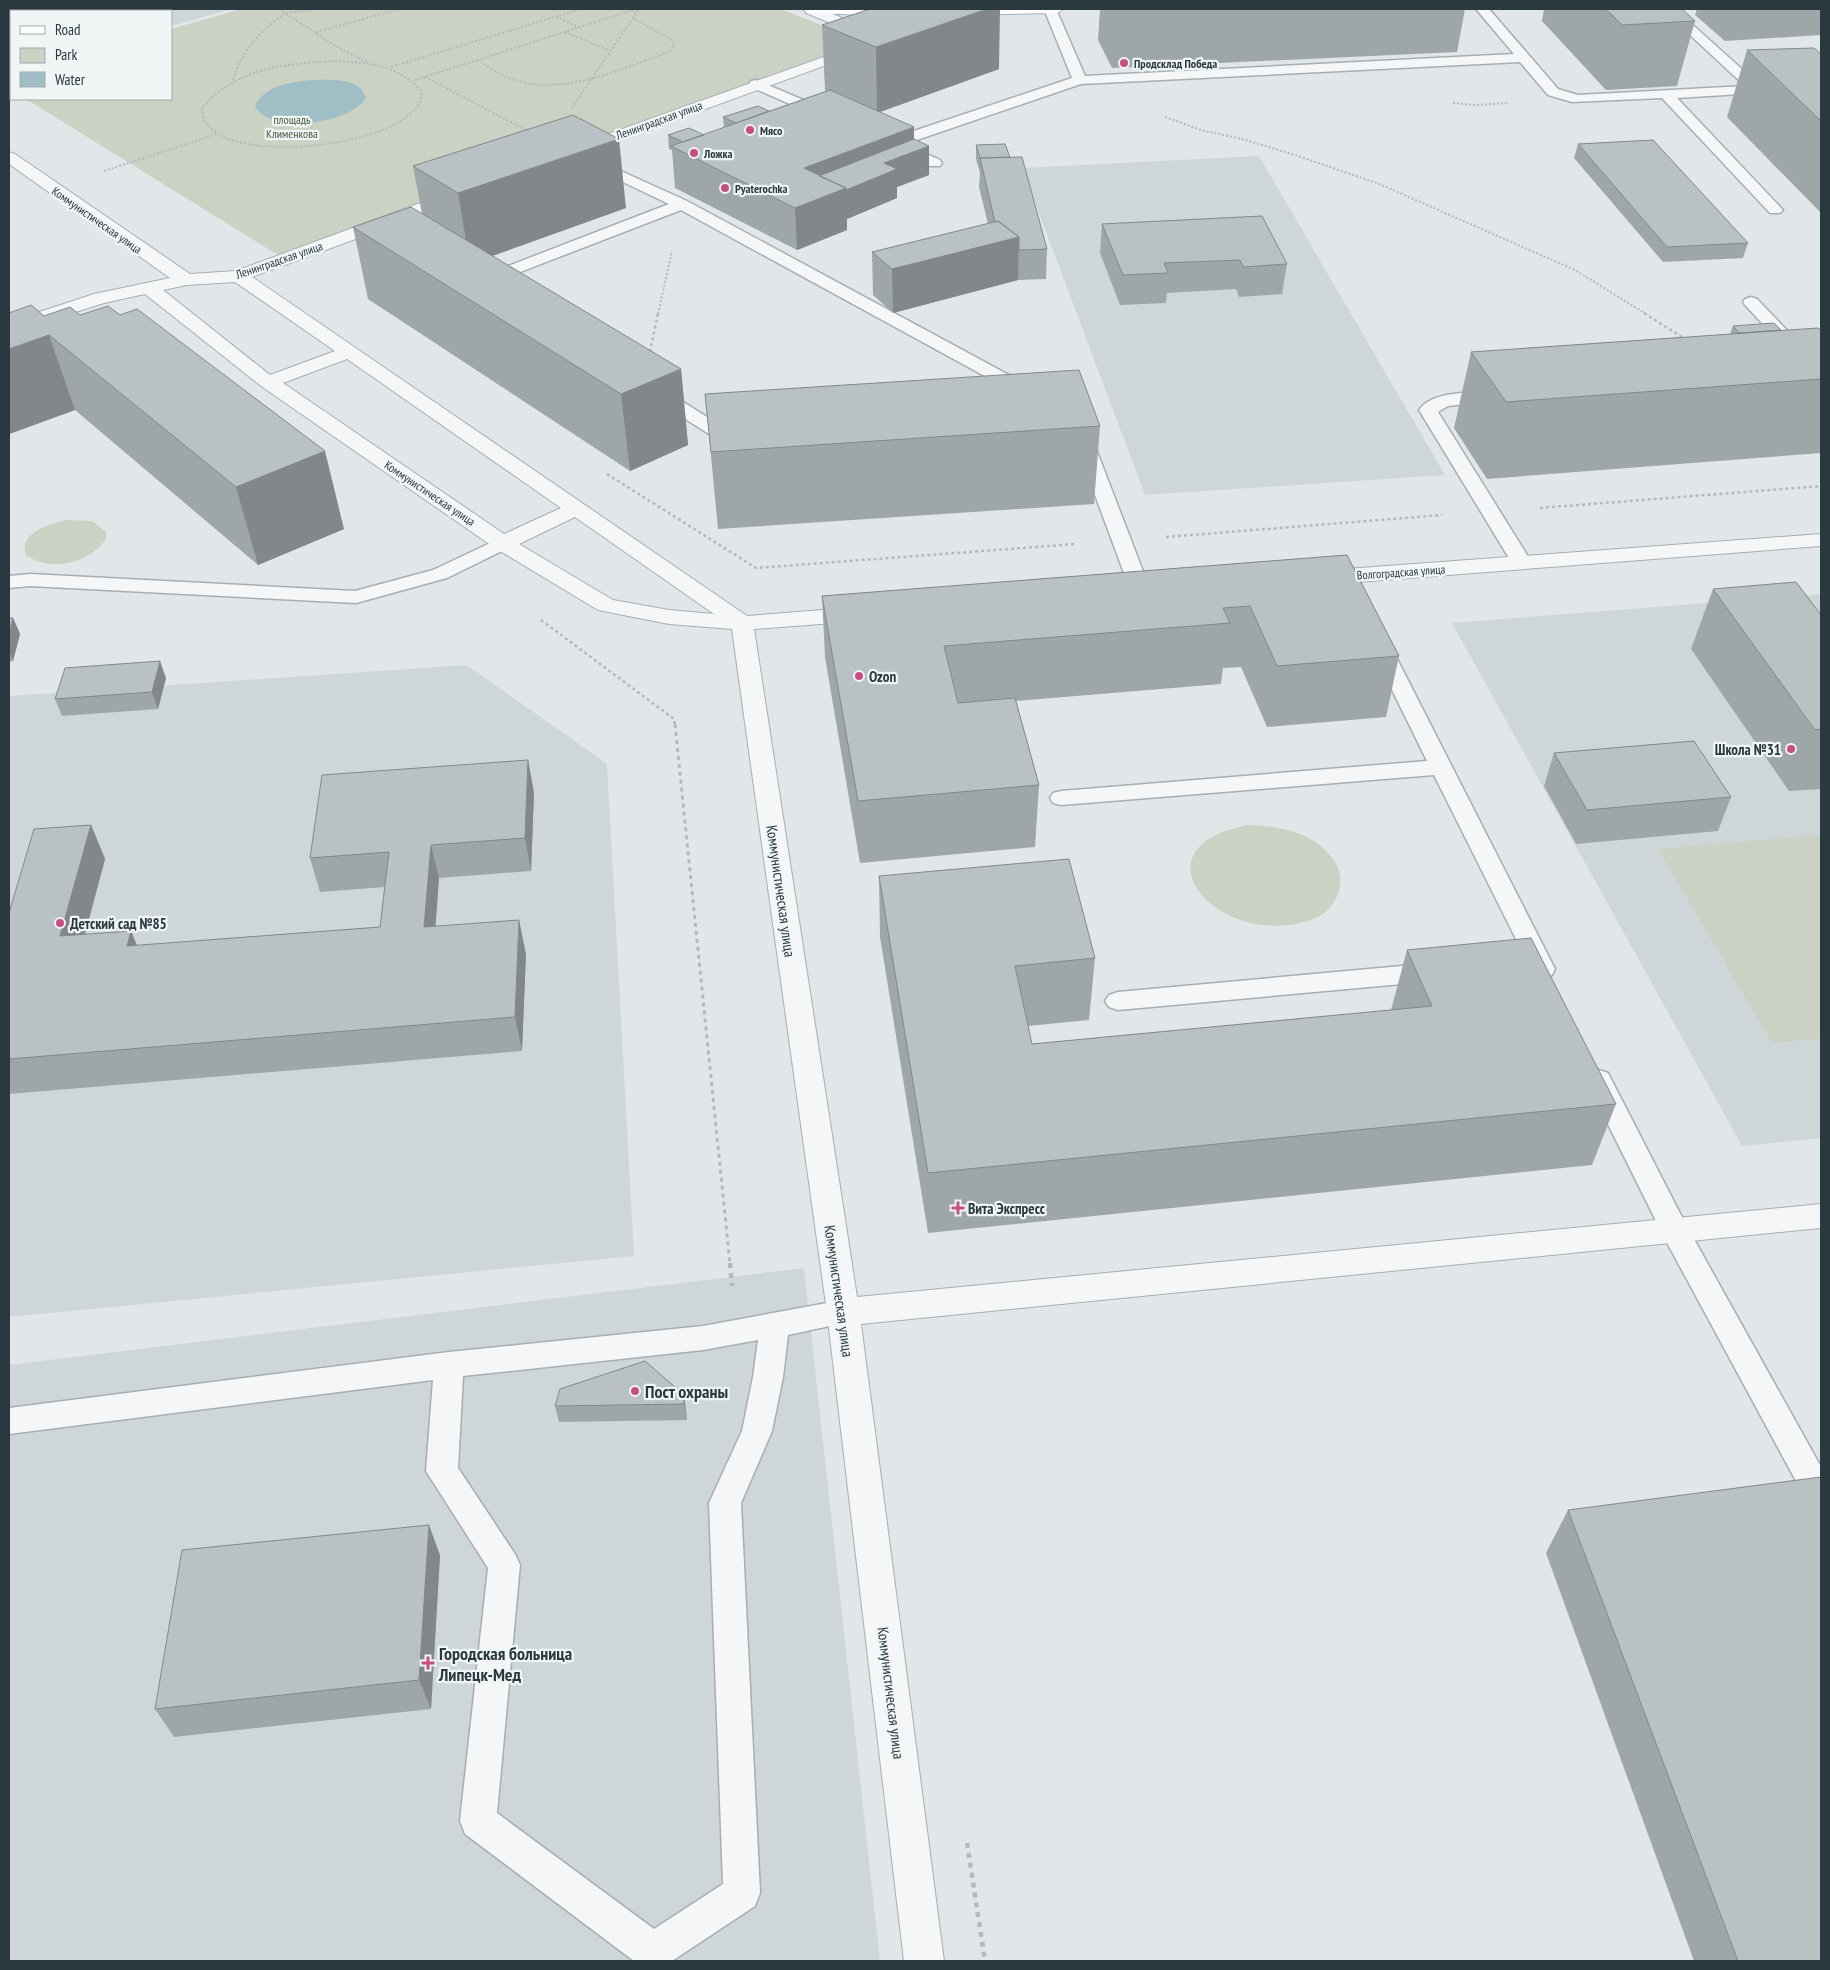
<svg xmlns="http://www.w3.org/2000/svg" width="1830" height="1970" font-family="'PT Sans Narrow',sans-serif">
<rect width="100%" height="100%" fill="#e1e6e9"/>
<!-- built -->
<path fill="#cfd6da" d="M9,9H232L171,26V11H11V71L9,69Z
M1259,156L1445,475L1145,495L1022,168Z
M1821,594V1138L1742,1146L1452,623Z
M467,665L607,764L634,1256L9,1317V696Z
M804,1268L880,1961H9V1365Z"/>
<!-- green -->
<path fill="#cbd2c3" d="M241,9H780L864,42L278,255L26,99H171V29Z
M66,520L92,521L106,532V539C90,563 50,573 26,555C18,533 49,524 66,520Z
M1247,825C1280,826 1318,832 1336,864C1341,873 1342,884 1338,894C1334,904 1327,913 1316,918C1225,955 1125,850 1247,825Z
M1821,835V1039L1772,1043L1658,849Z"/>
<!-- water -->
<path fill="#9fbec6" d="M312,80C329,80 361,77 366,98C349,124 273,135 255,107C263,85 292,82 312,80Z"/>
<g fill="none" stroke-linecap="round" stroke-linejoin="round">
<defs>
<path id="lane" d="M1044,9H1056L1085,76L1514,54L1476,9H1489L1558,89L1578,95L1745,86L1662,9H1675L1764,89L1757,93L1677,98L1783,210L1780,213H1770L1662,98L1572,102L1548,95L1520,62L1081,84L905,144L940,160L942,163L940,166H930L887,146L885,143L887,140L1072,78Z
M756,80L832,112L834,115L827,119L822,118L751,87L749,84L751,81Z
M592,158L687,201L1033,388L1036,392L1033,396H1021L681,210L489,284H477L475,281L477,278L669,204L587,165L585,162L587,159Z
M1751,297L1757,299L1821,366V381L1815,380L1745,305L1743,302L1745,299Z
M657,388L663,389L732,433L745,434L748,438L745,442L729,444L723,443L651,397L648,393L651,389Z
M1493,392L1499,393L1502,397L1499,401L1448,406L1438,412L1532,563L1529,567H1515L1512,563L1419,410C1433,390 1471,393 1493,392Z
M1084,436L1090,437L1093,441L1151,592L1148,596L1141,598L1134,596L1131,592L1075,441L1078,437Z
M503,537L510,539L513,543L510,547L447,578L356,603L30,586L9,588V576L30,574L355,591L433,570Z
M1380,639L1387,641L1390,645L1555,969L1552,975L1543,978L1534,975L1434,775L1061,805L1053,803L1050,798L1053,793L1061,791L1427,761L1370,645L1373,641Z
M1435,963L1444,966L1447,972L1444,978L1435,981L1118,1010L1109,1007L1105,1001L1109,995L1118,992Z
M1599,1070L1608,1073L1685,1223L1821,1467V1511L1810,1507L1665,1239L1586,1080L1590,1073Z
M843,1300L853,1303L858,1312L853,1321L788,1335L783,1377L772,1431L741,1503L760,1893L755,1906L672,1961H634L465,1834L460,1821L488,1568L426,1471L433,1380L9,1434V1408L449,1352L703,1326ZM758,1340L753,1377L742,1431L709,1503L723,1884L654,1929L497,1813L520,1565L515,1554L458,1468L463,1376L703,1350Z"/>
<path id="street" d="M805,9H820L875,31L877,34L870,38L865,37L806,13Z
M860,44L865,45L867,48L865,51L587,152H575L573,149L575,146Z
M9,152L15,154L190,274L236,271L450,192H462L464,196L462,200L252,277L747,616L860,607L868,609L871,614L868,619L860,621L754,629L857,1297L1821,1204V1228L861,1324L944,1961H904L827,1312L732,629L669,624L598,610L495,548L261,386L145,294L104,303L9,333V322L94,294L170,278L9,164ZM235,282L335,351L270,375L163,290L187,285ZM347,359L561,508L504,534L283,383ZM575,517L714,614L669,610L613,600L519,544Z
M1821,534V546L1319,585L1311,583L1308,578L1311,573L1319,571Z"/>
<path id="secondary" d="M802,9H903L906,12L899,16L809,13Z
M957,9H1064L1057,13L962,15L957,14L955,11Z"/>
</defs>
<!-- lane casing -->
<use href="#lane" stroke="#a6aeb3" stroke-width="3"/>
<!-- street casing -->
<use href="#street" stroke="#a6aeb3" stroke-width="2"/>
<!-- secondary casing -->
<use href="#secondary" stroke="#a6aeb3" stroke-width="2"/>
<!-- path-far3 -->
<path stroke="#b3b9bc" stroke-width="2" stroke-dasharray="2 2" stroke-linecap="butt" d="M279,9L285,13L317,9
M556,17L579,27
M316,32L399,9
M565,32L611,51
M477,60C489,67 501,76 514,80C565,96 624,68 671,51L674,45L672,40L633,18
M335,61C369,63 400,64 422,93C421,98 420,104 417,107C387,146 263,158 222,136C216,133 208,126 204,121L202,108C238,67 284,64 335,61Z
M391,67L581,9
M425,77L528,131
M233,80C242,49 260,32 285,13L339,48L367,62
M415,80L636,9
M1453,103L1475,105L1509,103
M572,108L639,9
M1165,117L1201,130L1242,139L1292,154L1377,183L1575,270L1646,314
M104,171L217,134
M658,314L672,251"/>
<!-- path-far2 -->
<path stroke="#b3b9bc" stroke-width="2.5" stroke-dasharray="3 3" stroke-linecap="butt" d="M1644,313L1685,339
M650,352L658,313
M607,474L756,568L1075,544
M1540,508L1821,486
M1166,537L1442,515
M541,620L674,719L675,726"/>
<!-- path-far1 -->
<path stroke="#b3b9bc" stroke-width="3" stroke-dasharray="4 4" stroke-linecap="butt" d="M675,724L730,1264"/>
<!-- path -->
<path stroke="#b3b9bc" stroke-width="4.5" stroke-dasharray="5 5" stroke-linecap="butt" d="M730,1263L732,1286
M967,1843L985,1961"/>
<!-- lane -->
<use href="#lane" fill="#f4f6f7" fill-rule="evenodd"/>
<!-- street -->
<use href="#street" fill="#f4f6f7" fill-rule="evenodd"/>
<!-- secondary -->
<use href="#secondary" fill="#fff" fill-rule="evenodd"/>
</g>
<!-- wall -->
<path fill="#9fa6a9" d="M16,9H122L123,11H20Z
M1100,9H1465L1457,52L1112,68L1098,40Z
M1544,9H1682L1695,21L1677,86L1606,90L1542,21Z
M1697,9H1821V35L1725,41L1695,15Z
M822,25L999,69L880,112L914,139L929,175L897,187V198L847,219V230L797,250L675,188L672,150L669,149L668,135H704L724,128L723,117L769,111L826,91L825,90Z
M1747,50L1821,54V213L1727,117Z
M1578,144L1748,243L1743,258L1663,262L1574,158Z
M976,145L1010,157L1047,249L1046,279L1018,280L893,313L873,295L872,252L988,224L979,187L980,173L976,159Z
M413,166L626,208L492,256L681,369L688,445L630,471L368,299L353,227L422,214Z
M1102,224L1287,264L1282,294L1239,297L1236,289L1167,293L1166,303L1120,305L1100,253Z
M9,313L44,316L344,529L258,565L75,410L9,434Z
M1733,326L1781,330L1821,331V453L1487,479L1454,428L1471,352L1730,334Z
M705,394L1100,426L1094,504L718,529Z
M1347,555L1399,656L1386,717L1267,727L1241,667L1223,668L1221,684L1016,701L1039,785L1035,847L860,863L825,657L822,596Z
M1713,589L1821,615V789L1789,791L1691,649Z
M9,618H13L20,634L13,661L9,662Z
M166,678L158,709L62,716L55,699Z
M1554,753L1731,797L1718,831L1576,844L1544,786Z
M528,760L534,793L531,871L439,878L435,926L526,954L522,1051L9,1094V913L91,825L105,859L85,935L131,931L137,946L380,927L385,887L320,892L310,858Z
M879,876L1095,958L1089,1020L1028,1026L1032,1044L1391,1010L1407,950L1616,1104L1592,1165L928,1233L880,937Z
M684,1395L687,1420L559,1422L555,1406Z
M1568,1510L1821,1961H1694L1546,1553Z
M440,1555L431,1709L174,1737L155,1709Z"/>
<!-- shaded-wall -->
<path fill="#82878a" d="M47,9H122L123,11H48Z
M987,9H1000L999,69L877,113L876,47Z
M914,127V152L929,146V175L897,187V198L847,219V230L797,250L795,208L804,168Z
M619,139L626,208L470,264L458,193Z
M1019,237L1018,280L893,313L892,269Z
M49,335L75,410L9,434V349Z
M681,369L688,445L630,471L621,394Z
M325,451L344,529L258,565L236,487Z
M13,618L20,634L13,661L9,651V634Z
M160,661L166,678L158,709L152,692Z
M528,760L534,793L531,871L525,838Z
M91,825L105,859L75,970L60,936Z
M431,845L439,878L433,961L424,927Z
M519,920L526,954L522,1051L515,1017Z
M131,931L145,965L127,946Z
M684,1395L686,1411L687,1420L684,1404Z
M429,1525L440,1555L431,1709L419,1680Z"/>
<!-- building -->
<path fill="#b9c1c5" stroke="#82878a" d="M870,9H987L876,47L822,25Z
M1606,9H1682L1695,21L1622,25Z
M1814,48L1821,54V121L1747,50Z
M830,90L914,127L804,168L846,188L795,208L671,146Z
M758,106L769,111L736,123L723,117Z
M573,115L619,139L458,193L413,166Z
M689,128L704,135L683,142L668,135Z
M914,139L929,146L884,163L897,169L846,190V188L819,176Z
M1653,140L1748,243L1667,247L1578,144Z
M1005,144L1010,157L980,158L976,145Z
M1022,157L1047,249L1019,250V237L998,221L995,222L980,158Z
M411,207L681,369L621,394L353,227Z
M1262,216L1287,264L1243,267L1240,260L1164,263L1168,273L1123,275L1102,224Z
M998,221L1019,237L892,269L872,252Z
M31,305L44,316L70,307L80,315L108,306L120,315L137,309L325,451L236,487L49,335L9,349V313Z
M1774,323L1781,330L1739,333L1733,326Z
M1818,328L1821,331V379L1506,402L1471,352Z
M1079,370L1100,426L711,452L705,394Z
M1347,555L1399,656L1277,666L1250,606L1223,608L1230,623L944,646L958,703L1015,698L1039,785L858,801L822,596Z
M1796,582L1821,615V729L1815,730L1713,589Z
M9,618H13L9,634Z
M160,661L152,692L55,699L65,668Z
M1694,741L1731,797L1587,810L1554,753Z
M528,760L525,838L431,845L424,927L519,920L515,1017L9,1059V913L34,829L91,825L60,936L131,931L127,946L380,927L389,852L310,858L322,775Z
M1069,859L1095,958L1015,966L1032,1044L1432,1006L1407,950L1531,938L1616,1104L928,1173L879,876Z
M645,1361L684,1395V1404L555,1406L560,1389Z
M1821,1477V1961H1738L1568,1510Z
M429,1525L419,1680L155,1709L182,1550Z"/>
<!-- markers -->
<g fill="#c54f84" stroke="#f0f5f6" stroke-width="2">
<circle cx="1124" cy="63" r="5"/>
<circle cx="750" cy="130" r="5"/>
<circle cx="694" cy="153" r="5"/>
<circle cx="725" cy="188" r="5"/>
<circle cx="859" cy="676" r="5"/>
<circle cx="1791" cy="749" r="5"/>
<circle cx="60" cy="923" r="5"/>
<path d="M955.5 1200.5h5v5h5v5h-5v5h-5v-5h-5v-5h5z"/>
<circle cx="635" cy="1391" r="5"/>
<path d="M425.5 1655.5h5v5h5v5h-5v5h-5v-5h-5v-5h5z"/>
</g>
<g text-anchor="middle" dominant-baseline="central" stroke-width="4.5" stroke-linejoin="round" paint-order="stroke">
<!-- far-poi labels -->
<g font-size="12" font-weight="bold" fill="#2a383f" stroke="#f0f5f6" text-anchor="start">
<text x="1134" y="63">Продсклад Победа</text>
<text x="760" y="130">Мясо</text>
<text x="704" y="153">Ложка</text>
<text x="735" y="188">Pyaterochka</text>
</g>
<!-- far-park labels -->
<g font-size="12" fill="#495a39" stroke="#f0f5f6">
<text x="292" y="119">площадь<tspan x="292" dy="14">Клименкова</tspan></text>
</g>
<!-- far-street labels -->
<g font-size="12" fill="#2a383f" stroke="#f0f5f6">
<text transform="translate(659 120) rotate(-20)">Ленинградская улица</text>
<text transform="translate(97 220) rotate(35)">Коммунистическая улица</text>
<text transform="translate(279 260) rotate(-19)">Ленинградская улица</text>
<text transform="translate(430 493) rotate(34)">Коммунистическая улица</text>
<text transform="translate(1401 572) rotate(-4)">Волгоградская улица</text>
</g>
<!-- poi labels -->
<g font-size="15" font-weight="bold" fill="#2a383f" stroke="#f0f5f6" text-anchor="start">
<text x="869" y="676">Ozon</text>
<text x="1781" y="749" text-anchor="end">Школа №31</text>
<text x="70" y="923">Детский сад №85</text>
<text x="968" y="1208">Вита Экспресс</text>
</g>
<!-- street labels -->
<g font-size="15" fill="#2a383f" stroke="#f0f5f6">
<text transform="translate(781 891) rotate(82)">Коммунистическая улица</text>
<text transform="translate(839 1291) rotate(82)">Коммунистическая улица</text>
<text transform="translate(891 1693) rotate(83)">Коммунистическая улица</text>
</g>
<!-- near-poi labels -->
<g font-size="18" font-weight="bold" fill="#2a383f" stroke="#f0f5f6" text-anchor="start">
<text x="645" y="1391">Пост охраны</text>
<text x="439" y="1653">Городская больница<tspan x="439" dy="21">Липецк-Мед</tspan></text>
</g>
</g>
<!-- border -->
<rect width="1830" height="1970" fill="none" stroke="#2a383f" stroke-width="20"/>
<!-- legend -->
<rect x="10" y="10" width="162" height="90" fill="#f0f5f6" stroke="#a1a9ad"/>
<rect x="20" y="26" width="25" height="8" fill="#ffffff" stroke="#a1a9ad"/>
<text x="55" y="35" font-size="15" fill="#2a383f">Road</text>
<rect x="20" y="48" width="25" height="15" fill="#cbd2c3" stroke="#a1a9ad"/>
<text x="55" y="60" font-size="15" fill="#2a383f">Park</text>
<rect x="20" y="72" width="25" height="15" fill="#9fbec6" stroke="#a1a9ad"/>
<text x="55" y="85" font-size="15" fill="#2a383f">Water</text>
</svg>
